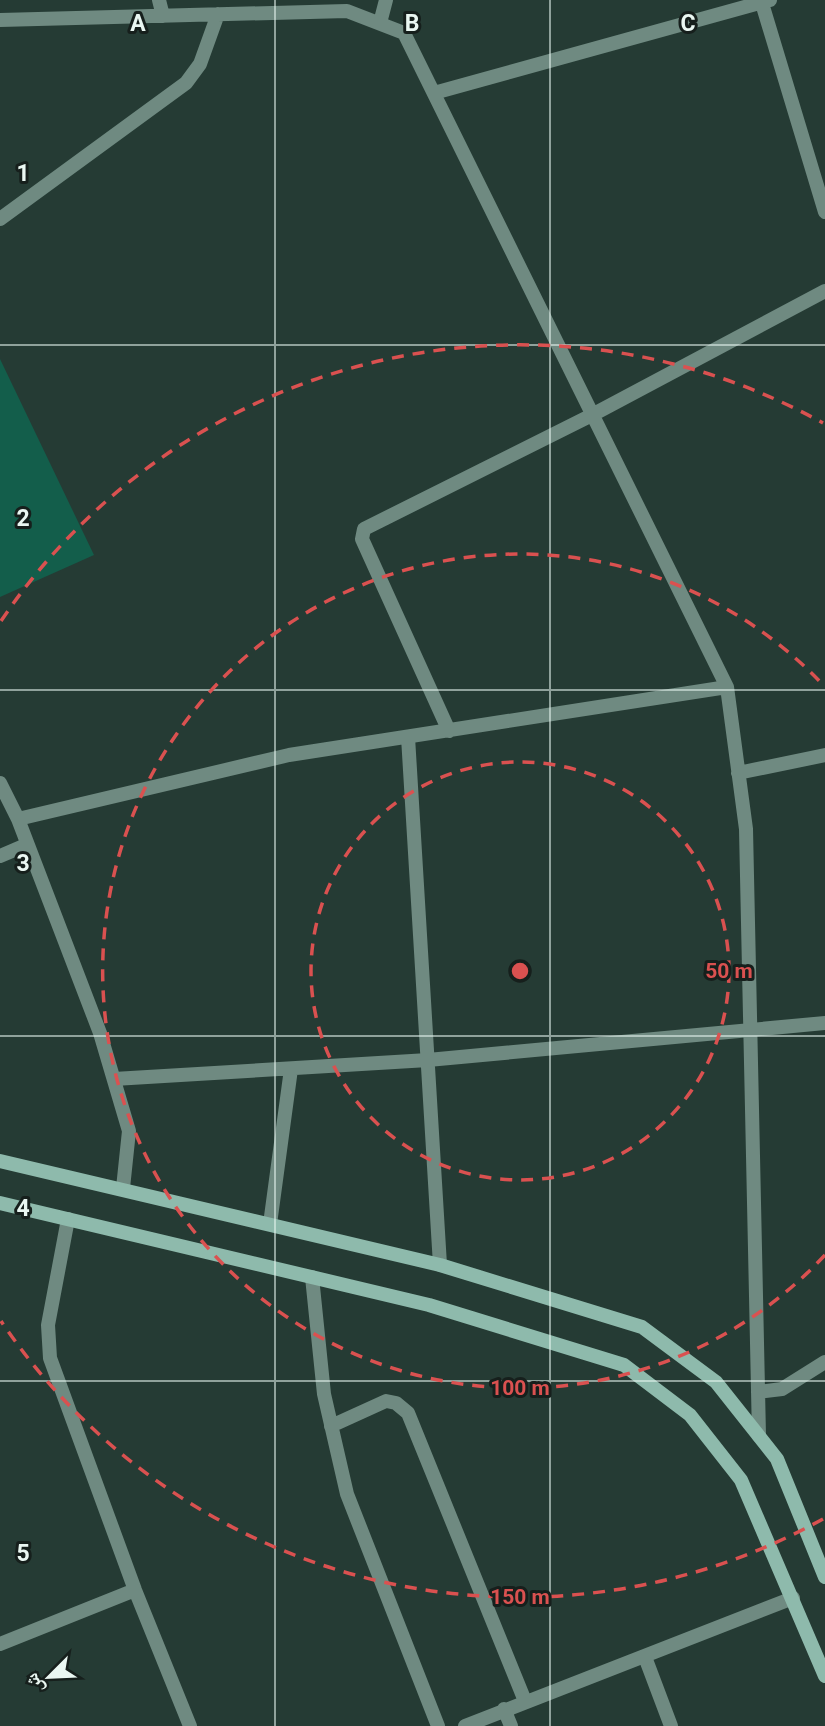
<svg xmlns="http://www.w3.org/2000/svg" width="825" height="1726" font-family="Roboto,'Noto Naskh Arabic',sans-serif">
<rect width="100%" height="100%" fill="#253b34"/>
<!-- garden -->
<path fill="#135e4b" d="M0,359L94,555L0,597Z"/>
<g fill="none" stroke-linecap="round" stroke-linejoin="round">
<!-- minor -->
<path stroke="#6f8a81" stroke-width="14" d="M159,0L163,16
M761,0L825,212
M0,20L347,11L404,33L727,687L746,829L759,1436
M380,23L386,0
M434,93L770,0
M0,219L186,83L200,64L218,14
M449,731L362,539L364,529L592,415L825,291
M408,737L440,1265
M738,773L825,755
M0,783L18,819L100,1033L129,1131L123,1188
M18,819L289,755L727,687
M0,856L26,845
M114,1079L428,1060L825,1023
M68,1219L48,1325L50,1358L135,1590L190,1726
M270,1224L291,1069
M312,1277L324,1394L347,1494L438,1726
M758,1392L782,1389L825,1362
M331,1426L386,1401L396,1403L408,1413L525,1701
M0,1644L135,1590
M645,1657L671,1726
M504,1709L511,1726
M465,1726L793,1598"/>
<!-- secondary -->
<path stroke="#8ebaac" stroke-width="14" d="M0,1161L440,1265L642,1327L716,1382L777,1459L825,1577
M0,1203L429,1305L624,1365L690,1415L741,1480L825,1676"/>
</g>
<!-- grid -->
<path fill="none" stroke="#eaf7f2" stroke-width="2" stroke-opacity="0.55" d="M275,0V1726M550,0V1726M0,345H825M0,690H825M0,1036H825M0,1381H825"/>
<!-- distance rings -->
<g fill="none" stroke="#da5150" stroke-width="3.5" stroke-dasharray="12 9">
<circle cx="520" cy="971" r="209"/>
<path d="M825 1255A417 417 0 1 1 825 687"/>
<path d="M823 1519A626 626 0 0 1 1 1321M1 621A626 626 0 0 1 823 423"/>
</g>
<g font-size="23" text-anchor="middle" font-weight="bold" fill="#eaf7f2" stroke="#161f1c" stroke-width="6" stroke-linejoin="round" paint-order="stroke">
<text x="138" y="31">A</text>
<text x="412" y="31">B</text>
<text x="688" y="31">C</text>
<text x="23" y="181">1</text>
<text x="23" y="526">2</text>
<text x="23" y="871">3</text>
<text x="23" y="1216">4</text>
<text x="23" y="1561">5</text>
</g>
<circle cx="520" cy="971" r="10" fill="#da5150" stroke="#161f1c" stroke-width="3.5"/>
<g font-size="21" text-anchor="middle" font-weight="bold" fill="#da5150" stroke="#161f1c" stroke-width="6" stroke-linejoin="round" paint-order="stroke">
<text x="729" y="978">50 m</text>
<text x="520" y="1395">100 m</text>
<text x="520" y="1604">150 m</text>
</g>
<!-- north arrow -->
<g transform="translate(49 1677) rotate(246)" stroke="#161f1c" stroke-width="5" paint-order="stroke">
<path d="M0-5L12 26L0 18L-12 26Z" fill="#eaf7f2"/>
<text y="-10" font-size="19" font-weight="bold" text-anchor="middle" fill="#eaf7f2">ش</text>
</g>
</svg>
